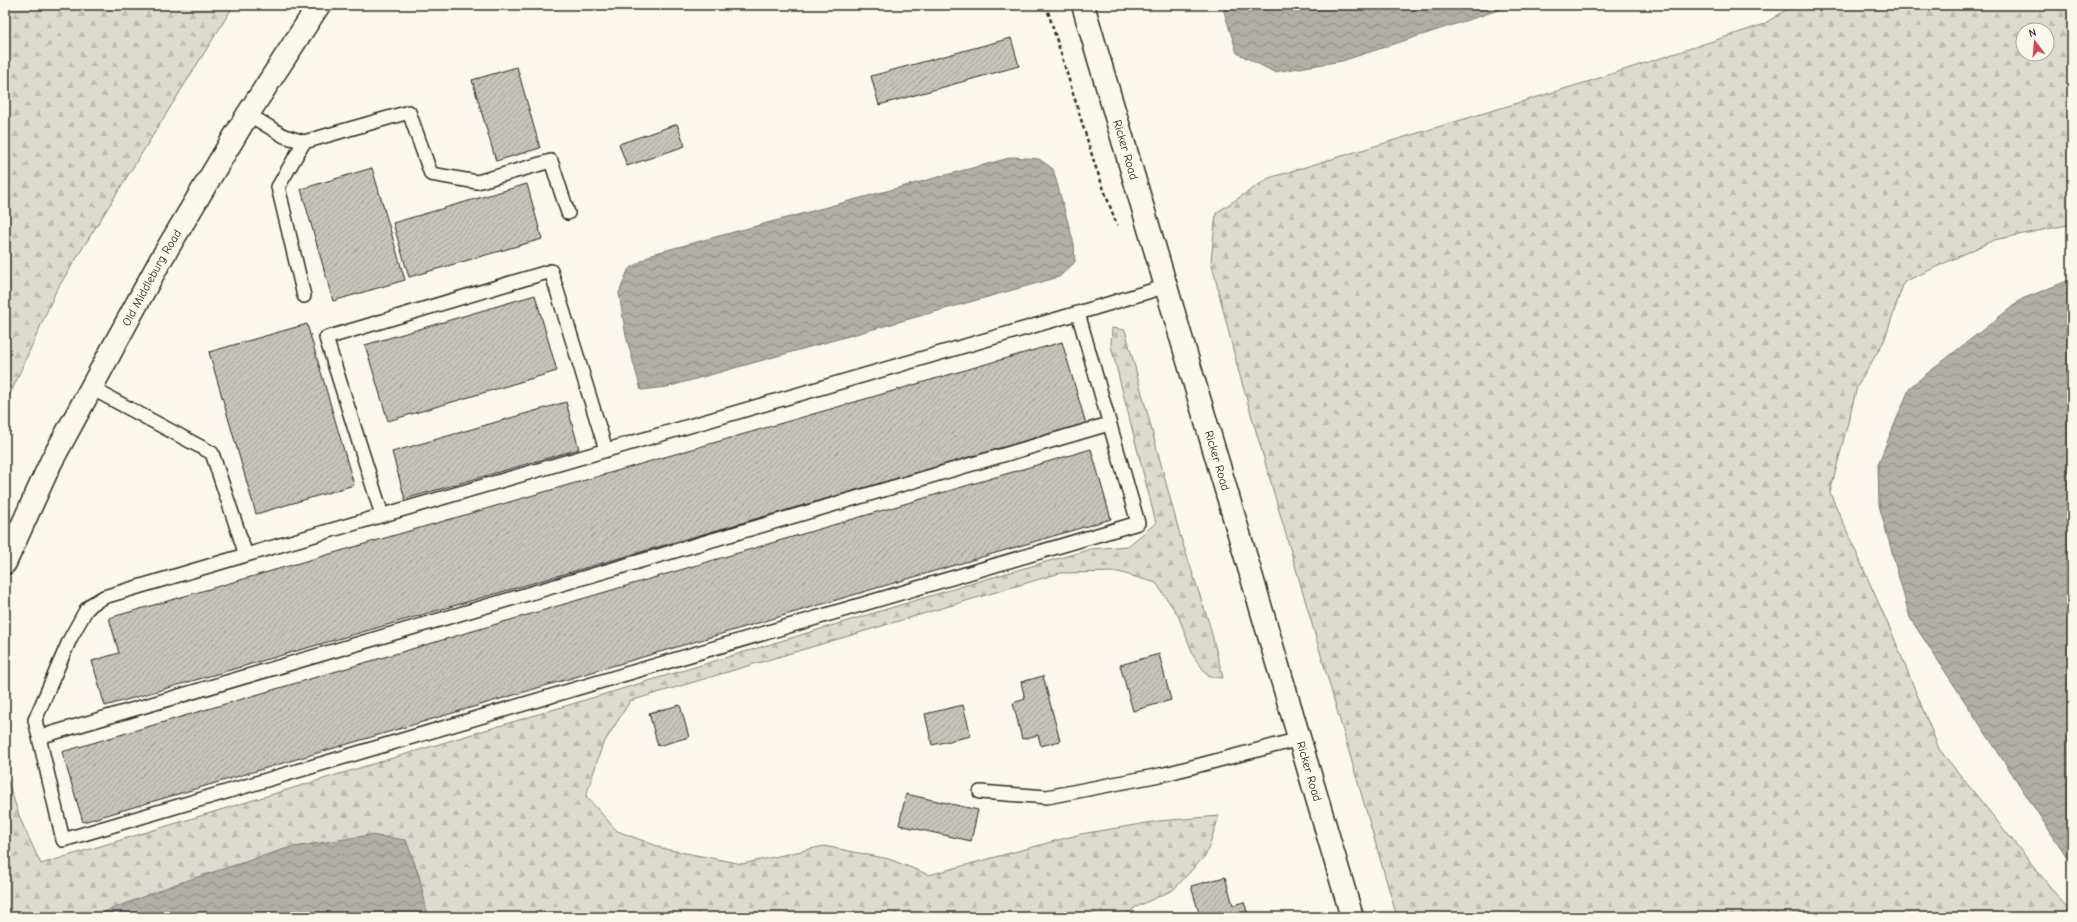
<svg xmlns="http://www.w3.org/2000/svg" width="2077" height="922" font-family="'Comic Neue',sans-serif">
<defs>
<pattern id="forest-firs" width="22" height="20" patternUnits="userSpaceOnUse"><rect width="22" height="20" fill="#dddad0"/><path d="M5 1l3.5 6h-7zM16 11l3.5 6h-7z" fill="#bebbb3"/></pattern>
<pattern id="water-waves" width="16" height="10" patternUnits="userSpaceOnUse"><rect width="16" height="10" fill="#b1afa7"/><path d="M0 5q4-4 8 0t8 0" fill="none" stroke="#908f88"/></pattern>
<pattern id="building-hatch" width="6" height="6" patternUnits="userSpaceOnUse"><rect width="6" height="6" fill="#c7c4bc"/><path d="M-1 1l2-2M0 6l6-6M5 7l2-2" fill="none" stroke="#a29f99"/></pattern>
</defs>
<rect width="100%" height="100%" fill="#fbf7ec"/>
<filter id="ink" filterUnits="userSpaceOnUse"><feTurbulence type="fractalNoise" baseFrequency=".025" numOctaves="2"/><feDisplacementMap in="SourceGraphic" scale="8" xChannelSelector="R" yChannelSelector="G"/><feConvolveMatrix kernelMatrix="1 2 1 2 8 2 1 2 1" color-interpolation-filters="sRGB"/></filter>
<g filter="url(#ink)">
<!-- forest -->
<path fill="url(#forest-firs)" stroke="#84827e" fill-rule="evenodd" d="M5,5H234L56,291L5,406Z
M1794,5H2072V224L1994,240L1904,282L1884,341L1857,387L1830,493L1894,638L1939,749L2072,914V917H1397L1238,369L1211,261L1216,213L1269,178L1587,82L1762,25ZM2023,30H2047V54H2023Z
M1112,328L1125,330L1180,535L1209,623L1223,678L1209,677L1194,657L1178,615L1156,583L1119,572L1060,573L630,701L602,746L586,796L617,831L665,849L742,864L824,846L889,859L929,875L1081,834L1159,821L1219,816L1206,855L1173,890L1136,907L1122,917H428L419,876L406,841L91,917H5V773L21,821L41,864L990,578L1091,549L1128,546L1156,523L1111,346Z"/>
<!-- water -->
<path fill="url(#water-waves)" stroke="#7b7a75" d="M1222,5H1514L1342,61L1274,72L1237,53Z
M1013,157L1039,159L1053,169L1074,244L1075,262L1059,277L667,387L641,390L626,336L619,293L628,270L652,254Z
M2072,279V865L1910,618L1879,505L1878,464L1910,387L2022,299Z
M370,835L406,840L419,876L428,917H91L176,884L288,848Z"/>
<!-- building -->
<path fill="url(#building-hatch)" stroke="#2b2b2b" d="M1011,38L1019,66L879,105L871,76Z
M517,67L540,148L496,161L472,80Z
M677,124L685,146L627,166L619,144Z
M372,168L405,280L333,301L301,189Z
M527,184L542,239L409,277L393,223Z
M535,295L557,371L388,421L365,345Z
M307,324L354,485L256,514L209,352Z
M1062,342L1086,424L105,706L92,661L119,653L109,618Z
M566,402L579,449L405,499L392,452Z
M1091,449L1111,519L83,822L62,752Z
M1159,654L1171,700L1133,711L1120,665Z
M1043,676L1060,741L1041,746L1038,735L1022,739L1013,703L1025,699L1021,682Z
M680,705L689,737L658,746L649,713Z
M963,705L971,736L932,745L925,714Z
M906,794L978,810L971,841L899,825Z
M1225,877L1233,905L1244,902L1249,917H1185L1199,913L1191,886Z"/>
<g fill="none" stroke-linecap="round" stroke-linejoin="round">
<defs>
<path id="service" d="M248,114L284,136L304,142L409,112L431,174L477,182L551,161L568,213
M304,296L278,187L304,142
M91,388L212,453L246,555L104,597L92,604L86,610L70,639L35,720L63,840L1138,523L1078,313L1167,286
M382,515L326,338L551,271L606,450
M246,555L1078,313
M39,737L1109,424
M980,792L1047,797L1165,774L1300,739"/>
<g id="tertiary">
<path id="s1" d="M1083,5L1352,917"/>
</g>
<g id="secondary">
<path id="s2" d="M5,563L51,462L160,261L248,114L319,5"/>
</g>
</defs>
<!-- service casing -->
<use href="#service" stroke="#2b2b2b" stroke-width="16"/>
<!-- tertiary casing -->
<use href="#tertiary" stroke="#2b2b2b" stroke-width="25"/>
<!-- secondary casing -->
<use href="#secondary" stroke="#2b2b2b" stroke-width="25"/>
<!-- path -->
<path stroke="#2b2b2b" stroke-width="2.5" stroke-dasharray="4 3" stroke-linecap="butt" d="M1046,5L1095,165L1115,220L1118,225"/>
<!-- service -->
<use href="#service" stroke="#fbf7ec" stroke-width="13"/>
<!-- tertiary -->
<use href="#tertiary" stroke="#fbf7ec" stroke-width="22"/>
<!-- secondary -->
<use href="#secondary" stroke="#fbf7ec" stroke-width="22"/>
</g>
</g>
<g text-anchor="middle" dominant-baseline="central" stroke-width="4" stroke-linejoin="round" paint-order="stroke">
<!-- street labels -->
<g font-size="12" fill="#2b2b2b" stroke="#fbf7ec">
<text stroke="none"><textPath href="#s1" startOffset="151">Ricker Road</textPath></text>
<text stroke="none"><textPath href="#s2" startOffset="321">Old Middleburg Road</textPath></text>
<text stroke="none"><textPath href="#s1" startOffset="475">Ricker Road</textPath></text>
<text stroke="none"><textPath href="#s1" startOffset="799">Ricker Road</textPath></text>
</g>
</g>
<!-- margin -->
<rect width="2077" height="922" fill="none" stroke="#fbf7ec" stroke-width="20"/>
<rect x="10" y="10" width="2057" height="902" fill="none" stroke="#2b2b2b" stroke-width="1.5" filter="url(#ink)"/>
<!-- north arrow -->
<g transform="translate(2035 42) rotate(344)"><circle r="19" fill="#fbf7ec" stroke="#a8a59f"/>
<path d="M0-3L7 15L0 10L-7 15Z" fill="#d1495b"/>
<text y="-6" font-size="11" font-weight="bold" text-anchor="middle" fill="#2b2b2b">N</text>
</g>
</svg>
